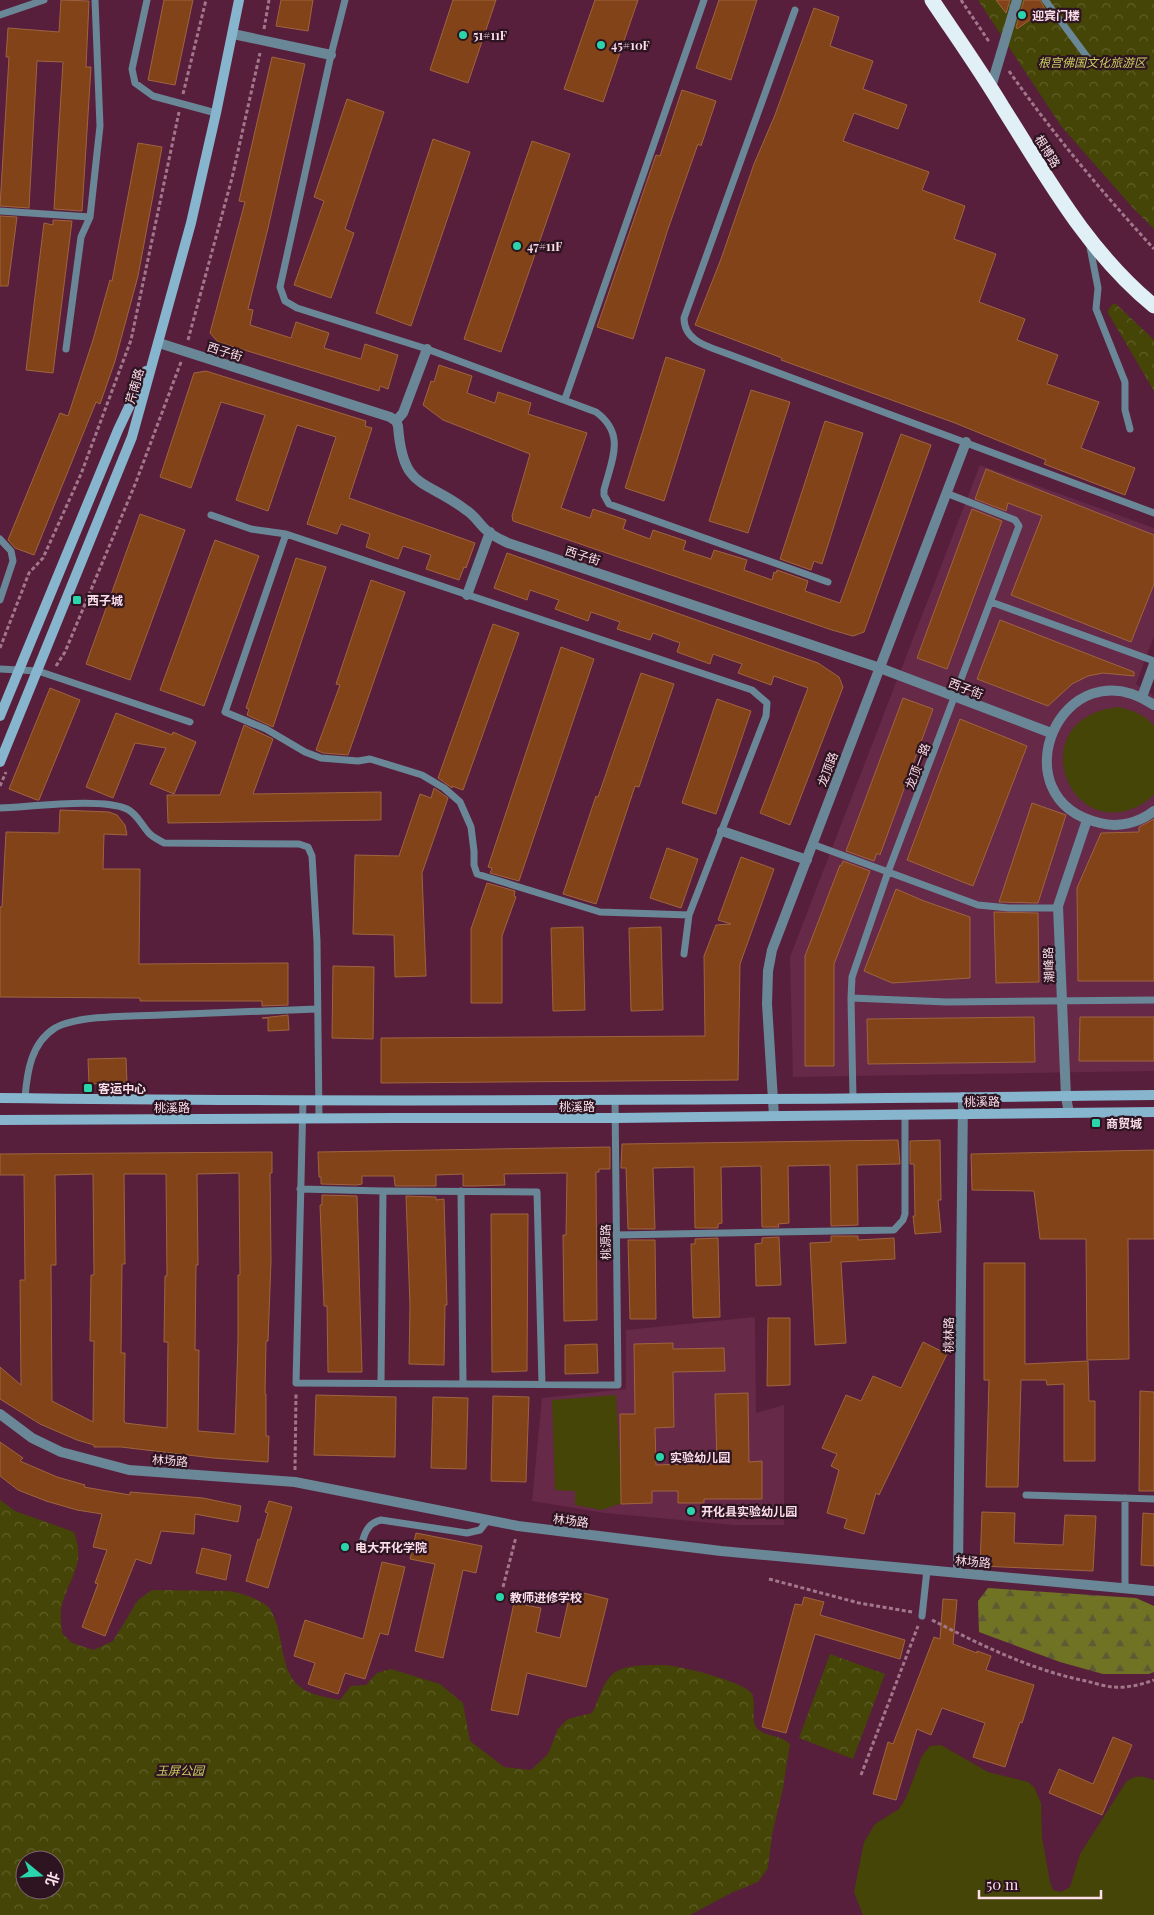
<svg xmlns="http://www.w3.org/2000/svg" width="1154" height="1915" font-family="'Playfair Display','Noto Sans SC',serif">
<defs>
<pattern id="forest-firs" width="22" height="20" patternUnits="userSpaceOnUse" patternTransform="scale(1.25)"><rect width="22" height="20" fill="#707323"/><path d="M5 1l3.5 6h-7zM16 11l3.5 6h-7z" fill="#5e5b34"/></pattern>
<pattern id="park-crowns" width="20" height="18" patternUnits="userSpaceOnUse" patternTransform="scale(1.25)"><rect width="20" height="18" fill="#444506"/><path d="M2 6a3 3 0 1 1 6 0M12 15a3 3 0 1 1 6 0" fill="none" stroke="#605f2a"/></pattern>
</defs>
<rect width="100%" height="100%" fill="#571f3b"/>
<!-- built -->
<path fill="#662948" d="M980,465L1154,528V636L1136,684L1154,696V1071L793,1077L790,957Z
M755,1317L756,1413L784,1405V1525H734L605,1513L532,1501L542,1398L626,1389V1330Z"/>
<!-- green -->
<path fill="#444506" d="M1119,707C1132,711 1145,714 1154,726V794C1147,803 1136,808 1125,811C1061,827 1028,716 1119,707Z
M616,1395L622,1503L602,1510L575,1505V1491L555,1490L552,1400Z
M941,1745L988,1772L1028,1782L1034,1787L1041,1803L1042,1837L1050,1882L1053,1890L1061,1892L1070,1887L1080,1854L1126,1782C1136,1774 1142,1776 1154,1780V1915H863L854,1892L864,1842L875,1824L899,1809L906,1798L922,1756L930,1746Z"/>
<!-- forest -->
<path fill="url(#forest-firs)" d="M988,1588L1136,1598L1154,1606V1672L1149,1674H1103L1060,1662L979,1632L978,1601Z"/>
<!-- park -->
<path fill="url(#park-crowns)" fill-rule="evenodd" d="M978,0H1154V229L1133,208L1061,126Z
M1113,304H1116L1154,340V391L1108,313V310Z
M0,1500L15,1511L74,1532C87,1568 67,1578 61,1610C60,1617 62,1626 62,1633L72,1643L94,1650L113,1641L138,1600L152,1590L229,1591C239,1592 265,1601 270,1609C286,1634 277,1672 303,1689C311,1695 330,1698 340,1700L351,1686L366,1685L377,1673L391,1669L440,1684L463,1703L470,1741L504,1767L531,1770L548,1754L558,1729L568,1719L592,1713C600,1699 602,1680 617,1671C629,1664 651,1665 666,1665C680,1666 746,1682 752,1694C757,1704 749,1723 759,1730C768,1737 781,1735 790,1744L783,1788L772,1835L768,1868L758,1882L731,1893L690,1915H0ZM25,1860H55V1890H25Z
M830,1654L885,1674L853,1759L799,1738Z"/>
<!-- building -->
<path fill="#824318" stroke="#9e6441" fill-rule="evenodd" d="M61,0L89,1L86,67H91L82,211L54,209L63,62L37,61L29,208L0,206L9,57H6L8,28L59,32Z
M164,0H193L175,85L148,80Z
M281,0H313L308,31L276,26Z
M453,0H496L468,83L430,70Z
M595,0H638L603,102L564,89Z
M719,0H757L731,80L696,68Z
M996,0H1010L1006,13Z
M1024,0H1040L1045,9L1017,29L1016,27Z
M814,8L839,17L830,46L873,61L863,89L907,105L898,129L854,113L843,141L929,172L922,190L965,206L954,239L996,254L979,302L1025,319L1017,340L1058,355L1047,384L1099,402L1081,448L1135,468L1125,495L1044,464L1046,460L955,423L781,360L782,358L695,325L721,259L754,164L775,115Z
M272,57L305,64L268,228L248,309L253,310L250,325L291,338L296,322L329,333L324,348L361,359L365,344L398,355L388,389L380,386L379,391L218,342L210,333L245,202L239,201Z
M682,90L716,101L701,146L698,144L668,229L633,339L597,327L656,155L660,156Z
M347,99L384,112L345,229L354,233L331,298L294,285L324,201L314,197Z
M433,139L470,152L411,326L376,313Z
M532,141L570,154L501,352L464,339Z
M138,143L162,147L138,276L115,361L100,404L96,402L34,555L15,548L8,540L60,413L68,416L93,340L110,280L112,281Z
M0,216L17,217L8,286H0Z
M53,220L72,221L53,373L26,370L44,223L53,225Z
M666,357L705,370L664,501L625,488Z
M439,365L472,376L467,393L495,403L498,392L531,403L528,414L587,433L561,508L590,518L593,509L626,520L623,529L650,539L653,530L686,541L683,550L711,559L714,550L747,560L744,570L772,580L774,572L776,573L777,570L808,581L805,591L840,603L901,434L931,445L864,632L853,636L832,630L513,521L512,516L530,454L443,420L423,405L431,381L434,382Z
M206,371L366,421L365,426L372,428L349,498L475,543L466,568L464,567L459,580L426,569L431,555L403,546L398,559L366,547L370,534L341,524L337,534L307,524L336,437L297,425L268,511L236,500L265,415L221,402L191,488L160,477L194,373Z
M751,390L790,402L748,533L709,521Z
M825,421L863,433L822,564L814,561L811,570L780,559Z
M986,469L1154,535V584L1131,642L1011,595L1042,516L1008,503L1006,511L975,499Z
M972,509L1002,521L947,669L917,658Z
M140,514L185,530L130,680L86,664Z
M215,540L259,556L204,706L160,690Z
M507,553L818,663L839,677L843,687L790,825L760,813L808,688L774,676L771,685L738,673L742,664L713,654L710,664L677,652L680,643L653,633L650,640L617,629L620,622L591,612L588,621L555,609L559,600L530,590L527,600L494,588Z
M296,558L326,567L273,727L247,715L249,709L246,708Z
M371,580L405,592L348,755L323,753L316,750L340,685L336,684Z
M1000,620L1134,672V676L1103,673L1088,676L1072,684L1048,706L977,679Z
M493,624L519,633L463,790L452,786V788L438,778Z
M561,647L594,659L519,881L490,873L492,868L488,867Z
M641,673L674,684L639,787L635,786L596,904L563,894L596,796L598,797Z
M50,688L80,700L39,800H37L9,789Z
M903,698L933,709L880,855L877,853L874,861L846,851Z
M717,699L751,711L716,814L682,803Z
M116,713L172,735L173,732L196,742L174,794L150,784L166,748L135,743L113,798L86,787Z
M960,719L1027,746L973,886L907,860Z
M244,725L273,739L253,794L381,792V820L168,823L167,795H220Z
M434,788L448,798L422,873L426,976L395,977L394,935L353,934L355,855L399,856L420,794L431,798Z
M1032,803L1066,815L1038,903L999,902Z
M60,810L109,812L117,815L125,825L127,835L104,834L103,869H140L139,964L288,963V1005L262,1006V1001H140V998L0,997V907H2L6,832L59,833Z
M1154,819V981H1078L1077,888L1101,833L1139,832V827Z
M667,848L698,859L681,908L650,898Z
M741,857L774,869L740,964L738,1080L381,1083V1038L705,1036L704,956L716,925L731,924L718,920Z
M843,861L870,871L834,964V1066H805V956L840,865L841,866Z
M487,883L515,891L514,896L516,897L502,936V1003H471V929Z
M896,889L924,901L970,917V978L892,983L864,971Z
M994,912L1038,913L1039,982L996,983Z
M583,927L585,1010L553,1011L551,928Z
M661,927L663,1010L631,1011L629,928Z
M333,966L374,967L373,1039L332,1038Z
M288,1015L289,1030L268,1031V1018H262Z
M1034,1017L1035,1062L868,1064L867,1019Z
M1080,1017H1154V1061H1079Z
M126,1058L127,1083L89,1084L88,1059Z
M898,1140L900,1164L857,1165L858,1225L831,1226L830,1165L788,1166L789,1223L778,1224L779,1227H762L761,1166L721,1167L722,1223L718,1224V1228H695L694,1167L653,1168L655,1229H628L626,1168H621L622,1144Z
M940,1140L941,1200H938L941,1232L915,1234L913,1216H915L914,1164H910V1141Z
M610,1147V1169H599V1172H596L597,1320L564,1321L563,1235H566L567,1173L504,1174L505,1185L474,1186H463V1174L436,1175V1186H395L394,1176H362V1184L357,1185L321,1184V1177H319L318,1152Z
M1154,1150V1239H1128L1129,1359L1087,1360L1086,1239H1040L1034,1191L972,1190L971,1154Z
M272,1152V1173H270L271,1262L268,1341H266L265,1394H266V1436H269L268,1462L213,1458L121,1447H94V1445L77,1440L40,1424L0,1399V1367L21,1385L20,1280H25L24,1175H0V1154ZM239,1173L240,1275H238V1340L235,1434L198,1431L199,1350H195L196,1265H198L197,1174ZM93,1174L94,1275H91L90,1341H94L93,1422L52,1401L51,1265H56L55,1175ZM124,1174H166L167,1276H165L164,1342H168L167,1428L125,1423L124,1420L125,1353H121L122,1264H125Z
M322,1195L357,1196L362,1372H328L327,1306H324L320,1205H322Z
M406,1196L436,1197V1200L444,1199L447,1305H445L444,1365L409,1364L410,1306Z
M491,1214H528L527,1371L492,1372Z
M831,1236H858V1240L894,1238L895,1259L841,1262L846,1343L815,1345L810,1243L831,1242Z
M779,1237L781,1285L756,1286L755,1244L762,1243V1238Z
M718,1238L720,1317L693,1318L691,1244H695V1239Z
M628,1240H655L656,1319H630Z
M984,1263H1025V1364L1088,1361L1089,1401H1095V1461H1064V1384L1047,1385L1046,1380H1021L1018,1487H986L989,1380H984Z
M768,1318H790V1385L767,1386Z
M923,1342L947,1354L879,1495L876,1493L864,1534L844,1528L847,1519L827,1513L839,1470L831,1466L837,1454L822,1448L846,1395L861,1401L873,1376L901,1388Z
M673,1343V1349L724,1348L725,1371L673,1372L674,1427L655,1428L656,1465L717,1463L715,1394L748,1393L749,1462L762,1461V1499H704V1503H678V1491H652V1503L621,1504L620,1414H635L634,1344Z
M597,1344L598,1373L565,1374V1345Z
M1140,1391L1154,1392V1491H1139Z
M316,1395L396,1397L395,1457L314,1455Z
M493,1396L529,1397L526,1482L491,1481Z
M433,1397L468,1398L466,1469L431,1468Z
M0,1442L23,1458L20,1461L57,1477L85,1485L84,1487L130,1495V1492L203,1498L241,1506L238,1522L195,1514L194,1534L161,1531L151,1564L136,1559L105,1636L82,1627L98,1584L95,1583L107,1550L93,1547L102,1514L77,1510L46,1501L18,1490L0,1476Z
M269,1501L292,1507L268,1588L246,1581L258,1539L260,1540L268,1513L265,1512Z
M982,1512L1015,1513L1014,1543L1063,1545L1065,1515L1096,1516L1093,1571L980,1566Z
M1143,1513L1154,1514V1566L1141,1565Z
M416,1533L482,1546L476,1573L463,1570L443,1658L415,1651L435,1564L410,1559Z
M202,1548L231,1555L226,1580L196,1573Z
M382,1562L405,1567L388,1635L380,1633L365,1679L345,1673L338,1694L308,1684L315,1663L294,1656L305,1620L363,1639Z
M571,1590L608,1599L586,1687L527,1673L518,1715L491,1710L514,1603L541,1608L536,1632L560,1638Z
M804,1597L824,1602L820,1615L905,1640L900,1659L815,1634L786,1733L762,1727L795,1604L802,1605Z
M943,1599L957,1600L953,1644L977,1653V1651L991,1656L986,1670L1034,1685L1022,1723L1020,1722L1005,1767L973,1757L985,1723L942,1708L931,1735L917,1729L896,1800L873,1794L888,1742L893,1744L934,1637L940,1639Z
M1113,1737L1132,1745L1102,1815L1049,1793L1059,1769L1093,1784Z"/>
<g fill="none" stroke-linecap="round" stroke-linejoin="round">
<!-- path -->
<path stroke="#a2778b" stroke-width="3" stroke-dasharray="4 2.5" stroke-linecap="butt" d="M961,0L990,43
M264,29L269,0
M1009,71C1053,134 1102,192 1154,249
M183,94L206,0
M188,340L232,178L260,53
M0,648L29,573L43,558L81,474L131,340L179,112
M56,666L65,652L136,482L181,362
M0,786L6,772
M295,1470L296,1393
M769,1579L859,1603L912,1612
M503,1587L516,1537
M932,1620C981,1645 1031,1670 1086,1681C1094,1683 1104,1686 1112,1687C1126,1688 1141,1685 1154,1680
M861,1775L918,1626"/>
<!-- lane -->
<path stroke="#6a8797" stroke-width="7" d="M147,0L132,69L135,83L153,96L216,113
M345,0L331,55L280,287L285,301L297,308L427,349L596,412C626,434 612,459 604,490V495L609,504L828,582
M1045,0L1091,62
M795,10L684,318C684,342 710,347 728,354L1154,513
M0,15L44,0
M0,211L90,217
M1089,242L1098,288L1096,309L1125,382V410L1130,429
M66,349L81,237L90,217L100,126L95,0
M565,399L704,0
M211,515L251,529L286,534L752,690L767,703L766,716L689,915L684,954
M286,534L225,712L266,729L305,752L321,758L358,761L370,759L422,775L444,788L460,802L471,827L474,851V865L477,874L600,912L689,915
M0,539L11,551L13,561L0,600
M991,602L1154,661
M0,669L38,671L190,722
M0,808C30,807 102,797 127,809C137,814 141,824 148,832C152,837 159,840 164,843L299,844L308,847L312,856L317,941L319,1118
M812,844L978,905L1009,908H1058
M851,998L947,1002L1154,1000
M25,1098C27,1072 31,1043 55,1028C77,1015 135,1016 161,1015C213,1013 265,1011 317,1009
M853,1098L851,998L852,977L888,872L1019,526L1015,520L946,493
M303,1100L296,1383L618,1385L615,1099
M300,1189L383,1191L537,1192L542,1384
M461,1191L463,1384
M616,1235L894,1230L903,1220L905,1214V1115
M381,1383L383,1191
M1026,1495L1154,1499
M1125,1498V1588
M362,1543C365,1531 369,1523 381,1520L467,1533L480,1530L487,1521
M922,1616L927,1570"/>
<!-- street -->
<path stroke="#6a8797" stroke-width="10" d="M233,34L331,55
M991,87L1017,0
M159,343L390,417L396,421L398,426C403,491 424,478 466,510C474,515 479,523 485,529C492,536 500,539 508,543L880,668L1051,733
M396,421L403,413L427,349
M467,595L490,532
M1142,697L1154,664
M1154,705C1061,643 996,799 1100,823C1118,828 1139,823 1154,811
M722,831L807,860
M1069,1113L1066,1097L1058,906L1087,820
M774,1116L767,1004L768,971L772,950L966,442
M0,1414L32,1438L61,1452L129,1470L295,1482L518,1526L721,1551L1154,1591
M958,1572L963,1097"/>
<!-- secondary -->
<path stroke="#86b5cd" stroke-width="10" d="M0,716L118,430L146,371
M0,762L132,437L191,223L216,113L239,0
M0,1098C385,1103 769,1100 1154,1095
M0,1120L398,1118H615L1154,1112"/>
<!-- highway -->
<path stroke="#e1eff6" stroke-width="15" d="M932,0C956,36 981,71 1003,108C1048,179 1088,252 1154,306"/>
</g>
<!-- markers -->
<g fill="#2bd5ac" stroke="#2d1420" stroke-width="2">
<circle cx="1022" cy="15" r="5"/>
<circle cx="463" cy="35" r="5"/>
<circle cx="601" cy="45" r="5"/>
<circle cx="517" cy="246" r="5"/>
<rect x="72" y="595" width="10" height="10" rx="2.5"/>
<rect x="83" y="1083" width="10" height="10" rx="2.5"/>
<rect x="1091" y="1118" width="10" height="10" rx="2.5"/>
<circle cx="660" cy="1457" r="5"/>
<circle cx="691" cy="1511" r="5"/>
<circle cx="345" cy="1547" r="5"/>
<circle cx="500" cy="1597" r="5"/>
</g>
<g text-anchor="middle" dominant-baseline="central" stroke-width="4.5" stroke-linejoin="round" paint-order="stroke">
<!-- poi labels -->
<g font-size="12" font-weight="bold" fill="#fbdeea" stroke="#2d1420" text-anchor="start">
<text x="1032" y="15">迎宾门楼</text>
<text x="473" y="35">51#11F</text>
<text x="611" y="45">45#10F</text>
<text x="527" y="246">47#11F</text>
<text x="87" y="600">西子城</text>
<text x="98" y="1088">客运中心</text>
<text x="1106" y="1123">商贸城</text>
<text x="670" y="1457">实验幼儿园</text>
<text x="701" y="1511">开化县实验幼儿园</text>
<text x="355" y="1547">电大开化学院</text>
<text x="510" y="1597">教师进修学校</text>
</g>
<!-- park labels -->
<g font-size="12" font-style="italic" fill="#c9ce62" stroke="#2d1420">
<text x="1092" y="62">根宫佛国文化旅游区</text>
<text x="180" y="1770">玉屏公园</text>
</g>
<!-- street labels -->
<g font-size="12" fill="#fbdeea" stroke="#2d1420">
<text transform="translate(1048 151) rotate(58)">根博路</text>
<text transform="translate(225 351) rotate(18)">西子街</text>
<text transform="translate(134 386) rotate(-74)">芹南路</text>
<text transform="translate(583 555) rotate(18)">西子街</text>
<text transform="translate(966 688) rotate(21)">西子街</text>
<text transform="translate(917 766) rotate(-69)">龙顶一路</text>
<text transform="translate(827 769) rotate(-69)">龙顶路</text>
<text transform="translate(1048 965) rotate(-92)">潮峰路</text>
<text transform="translate(982 1101) rotate(-1)">桃溪路</text>
<text x="577" y="1106">桃溪路</text>
<text x="172" y="1107">桃溪路</text>
<text transform="translate(605 1242) rotate(-91)">桃源路</text>
<text transform="translate(948 1335) rotate(-89)">桃林路</text>
<text transform="translate(170 1460) rotate(4)">林场路</text>
<text transform="translate(571 1520) rotate(7)">林场路</text>
<text transform="translate(973 1561) rotate(5)">林场路</text>
</g>
</g>
<!-- north arrow -->
<g transform="translate(40 1875) rotate(108)"><circle r="24" fill="#2d1420" stroke="#7f6571"/>
<path d="M0-4L9 19L0 12L-9 19Z" fill="#2bd5ac"/>
<text y="-8" font-size="14" font-weight="bold" text-anchor="middle" fill="#fbdeea">北</text>
</g>
<!-- scale -->
<path d="M979 1890v8h122v-8" fill="none" stroke="#fbdeea" stroke-width="2.5"/>
<text x="986" y="1890" font-size="15" fill="#fbdeea" stroke="#2d1420" stroke-width="4" paint-order="stroke">50 m</text>
</svg>
